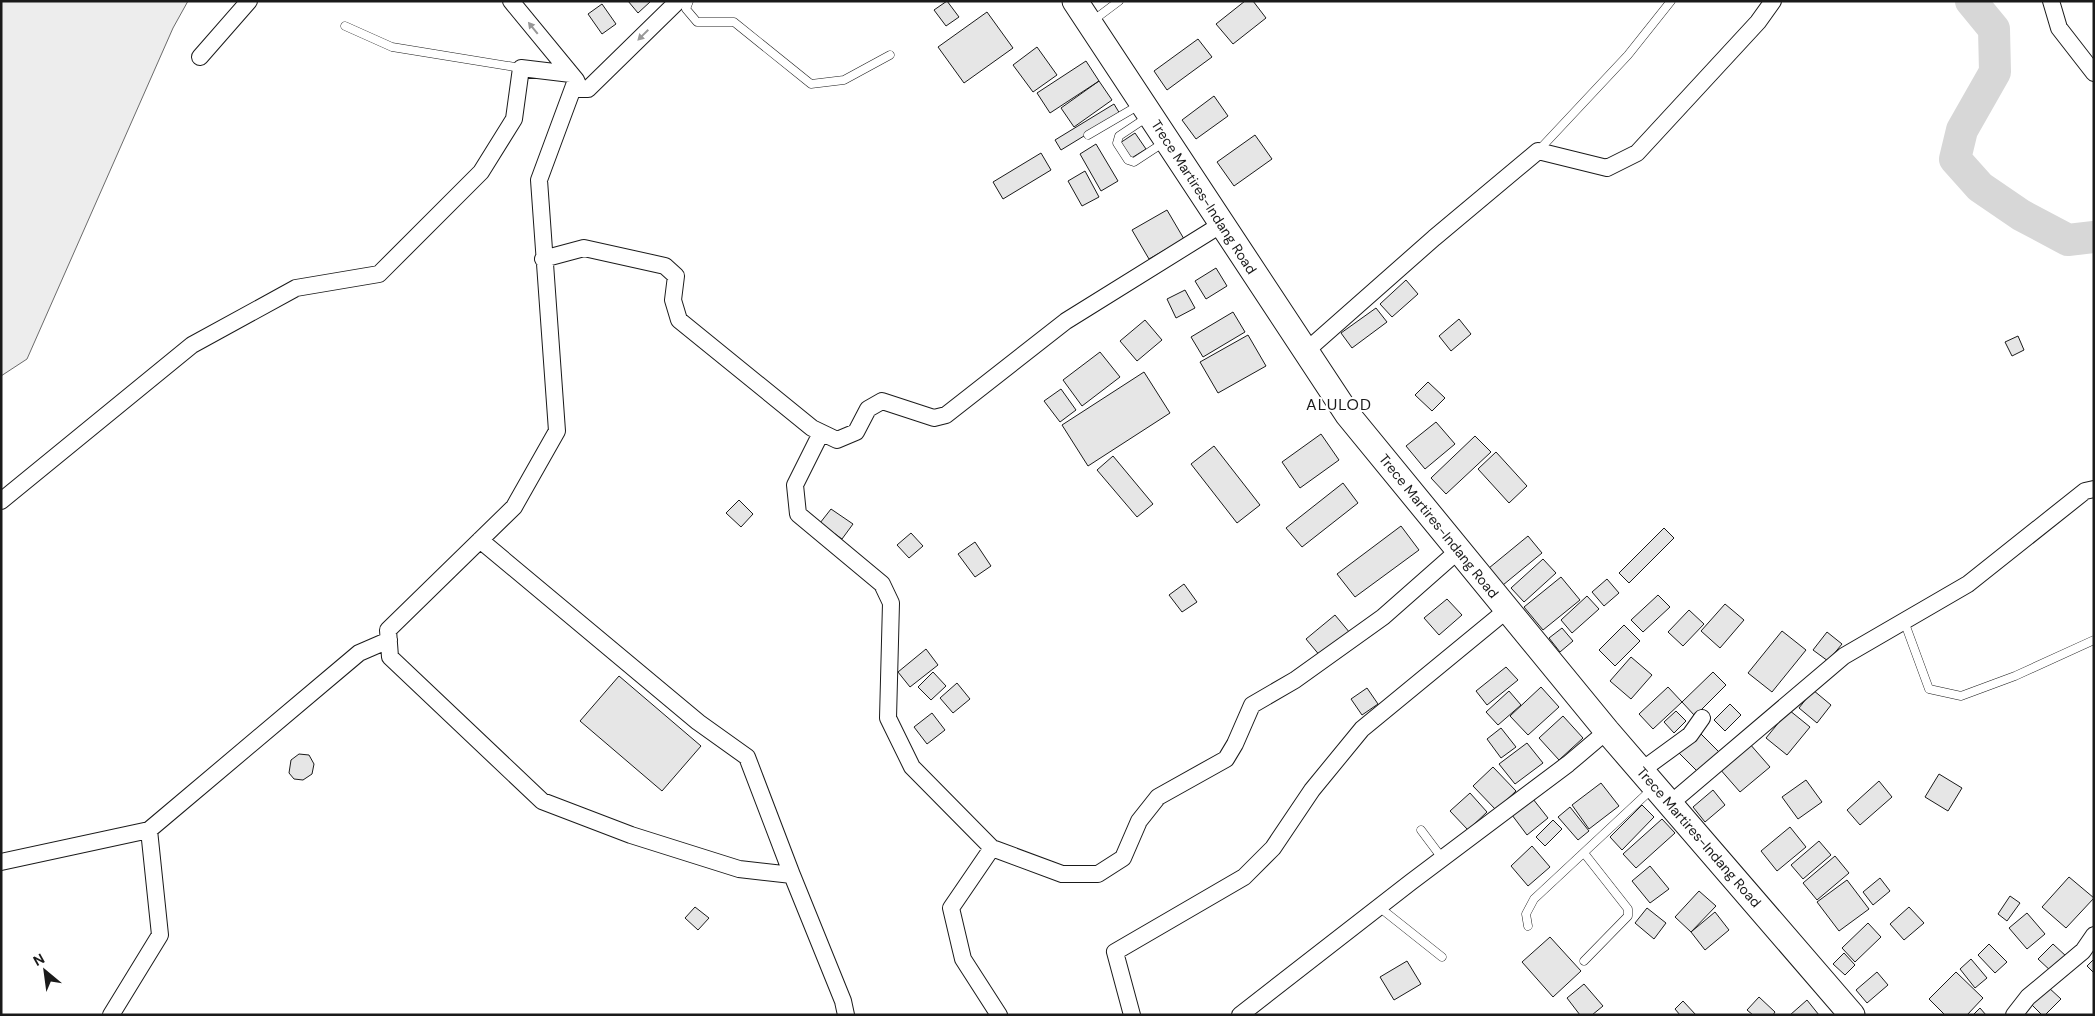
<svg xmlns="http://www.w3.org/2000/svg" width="2095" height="1016" font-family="'DM Sans',sans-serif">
<rect width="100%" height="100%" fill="#fff"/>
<!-- built -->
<path fill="#ededed" stroke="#6a6a6a" d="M1,1H188L173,28L27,359L1,376Z"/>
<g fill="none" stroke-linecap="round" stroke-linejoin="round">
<!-- river -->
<path stroke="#d7d7d7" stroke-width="32" d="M1971,1L1994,29L1995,72L1962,130L1955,159L1980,187L2021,215L2068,240L2094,237"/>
</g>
<!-- building -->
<path fill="#e6e6e6" stroke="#1a1a1a" d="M628,1H651L638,13Z
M947,1L959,17L946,26L934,10Z
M1245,1H1253L1266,18L1233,44L1216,24Z
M602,4L616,24L602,34L588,14Z
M987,12L1013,48L964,83L938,47Z
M1198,39L1212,57L1167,90L1154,71Z
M1037,47L1057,75L1033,92L1013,65Z
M1086,61L1099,81L1050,113L1037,93Z
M1099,81L1112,100L1074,127L1061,108Z
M1214,96L1228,116L1196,139L1182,120Z
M1114,104L1120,114L1061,150L1055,140Z
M1135,133L1146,149L1130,159L1120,143Z
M1255,135L1272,159L1234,186L1217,162Z
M1096,144L1118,181L1101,191L1080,154Z
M1041,153L1051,170L1003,199L993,182Z
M1085,171L1099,197L1082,206L1068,181Z
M1167,210L1184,239L1149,259L1132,230Z
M1216,268L1227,286L1206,299L1195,281Z
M1406,280L1418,294L1392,317L1380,304Z
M1185,290L1195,308L1176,318L1167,299Z
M1376,308L1387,322L1352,348L1341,333Z
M1233,312L1245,332L1203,357L1191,337Z
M1459,319L1471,334L1451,351L1439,336Z
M1145,320L1162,340L1137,361L1120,341Z
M1248,335L1266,366L1218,393L1200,362Z
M2018,336L2024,350L2012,356L2005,342Z
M1100,352L1120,377L1082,406L1063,380Z
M1144,372L1170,413L1088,466L1062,425Z
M1428,382L1445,398L1432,411L1415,395Z
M1061,389L1076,410L1060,422L1044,401Z
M1436,422L1455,444L1425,469L1406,446Z
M1321,434L1339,460L1300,488L1282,462Z
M1475,436L1491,452L1446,494L1431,478Z
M1214,446L1260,505L1237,523L1191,464Z
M1496,452L1527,486L1509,503L1478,469Z
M1113,456L1153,504L1137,517L1097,470Z
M1343,483L1358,503L1302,547L1286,528Z
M739,500L753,514L741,527L726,513Z
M831,509L853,524L842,539L820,523Z
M1401,526L1419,550L1355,597L1337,574Z
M1664,528L1674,538L1629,583L1619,573Z
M911,533L923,546L909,558L897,545Z
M1528,536L1542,553L1503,585L1489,568Z
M975,542L991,566L975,577L958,554Z
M1543,559L1556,573L1524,602L1511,588Z
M1561,577L1580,600L1543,630L1524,607Z
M1607,579L1619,593L1604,606L1592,592Z
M1184,584L1197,602L1182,612L1169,595Z
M1658,595L1670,607L1643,632L1631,620Z
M1587,596L1599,609L1572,633L1561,620Z
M1447,599L1462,615L1439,635L1424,618Z
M1725,604L1744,620L1720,648L1701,631Z
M1689,610L1704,624L1683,646L1668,632Z
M1335,615L1350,633L1321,657L1306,639Z
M1624,625L1640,641L1615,666L1599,650Z
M1562,628L1573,641L1560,652L1549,638Z
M1782,631L1806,650L1772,692L1748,673Z
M1827,632L1842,644L1828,661L1813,650Z
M926,649L938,665L910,687L898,672Z
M1631,657L1652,675L1631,699L1610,681Z
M1506,667L1518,680L1487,705L1476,691Z
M933,672L946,686L931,700L918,687Z
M1713,672L1726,685L1695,716L1682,702Z
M619,676L701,746L662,791L580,721Z
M957,683L970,699L953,713L940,698Z
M1541,687L1559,707L1528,735L1510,716Z
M1668,687L1682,702L1653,729L1639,714Z
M1367,688L1378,704L1362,715L1351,699Z
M1813,690L1831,705L1817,723L1799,708Z
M1509,691L1521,705L1498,725L1486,712Z
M1730,704L1741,715L1725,731L1714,720Z
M1789,710L1810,727L1787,755L1766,738Z
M1676,711L1686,721L1674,733L1664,722Z
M932,713L945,730L927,744L914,727Z
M1563,716L1583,738L1559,760L1539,738Z
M1501,728L1516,747L1501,758L1487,739Z
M1697,730L1723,756L1702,776L1677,751Z
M1527,743L1543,763L1515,784L1499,764Z
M1749,743L1770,767L1740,792L1719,768Z
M299,754L309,755L314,764L312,774L303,780L294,779L289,773L291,760Z
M1493,767L1516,791L1496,810L1473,786Z
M1939,774L1962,788L1948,811L1925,797Z
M1806,780L1822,802L1798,819L1782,797Z
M1879,781L1892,797L1860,825L1847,810Z
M1601,783L1619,806L1589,829L1572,805Z
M1713,790L1725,805L1705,822L1693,807Z
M1470,793L1487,812L1468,830L1450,811Z
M1533,799L1548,818L1527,835L1512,815Z
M1642,805L1654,817L1622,850L1610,837Z
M1570,807L1589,831L1578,840L1558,817Z
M1662,819L1675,833L1636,868L1623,854Z
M1553,820L1562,829L1545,846L1536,837Z
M1790,827L1806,847L1777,871L1761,851Z
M1819,841L1831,855L1803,879L1791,865Z
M1532,846L1550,867L1528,886L1511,866Z
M1835,856L1849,873L1817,900L1803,883Z
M1650,866L1669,889L1650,903L1632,881Z
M2069,877L2094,898L2066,928L2042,907Z
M1880,878L1890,891L1873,905L1863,892Z
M1847,880L1869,909L1839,931L1817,902Z
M1699,891L1716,906L1691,932L1675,917Z
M2010,896L2020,903L2007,921L1998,914Z
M695,907L709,918L698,930L685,918Z
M1909,907L1924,923L1904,940L1890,924Z
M1647,908L1666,923L1654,939L1635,923Z
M1715,912L1729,930L1705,950L1691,932Z
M2027,913L2045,934L2027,949L2009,928Z
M1868,923L1881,937L1855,962L1842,948Z
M1550,937L1581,971L1553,997L1522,962Z
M1989,944L2007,962L1995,973L1978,955Z
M2053,944L2067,957L2052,972L2038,959Z
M1844,953L1855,965L1845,975L1833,964Z
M1971,959L1987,978L1975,988L1960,969Z
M2094,959V973L2087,966Z
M1407,961L1421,984L1394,1000L1380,977Z
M1877,972L1888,985L1867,1003L1856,990Z
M1956,972L1983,998L1967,1015H1945L1929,999Z
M1584,984L1603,1006L1592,1015H1580L1567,998Z
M2048,987L2061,999L2045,1015H2042L2031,1004Z
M1759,997L1775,1012L1773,1015H1753L1747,1010Z
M1807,1000L1819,1015H1790Z
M1683,1001L1696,1015H1680L1675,1009Z
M1980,1008L1986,1015H1973Z"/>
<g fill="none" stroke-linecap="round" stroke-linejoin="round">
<defs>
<path id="lane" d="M689,1L686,9L697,22H734L811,84L844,80L890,55
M1091,22L1119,1
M345,26L392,47L521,68
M1149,116L1119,136L1117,143L1128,160L1134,162L1163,143
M1088,135L1141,104
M1538,151L1628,55L1671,1
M1904,621L1929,689L1961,696L2015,676L2094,640
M1421,830L1442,858
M1379,907L1442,957
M1528,926L1526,914L1534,899L1652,789
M1584,961L1628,916V909L1584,853"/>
<path id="street" d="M511,1L576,80L580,89H588L678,1
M2051,1L2059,28L2094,73
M200,57L249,1
M576,80L539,180L557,431L514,507L388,630L390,657L542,801L631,835L739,869L792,875L843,1001L846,1015
M543,259L584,248L665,266L676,276L673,300L679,320L812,428L837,440L856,432L868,409L882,401L934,418L946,415L1066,321L1222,224
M1306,351L1434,238L1538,151L1607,168L1637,153L1758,22L1773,1
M821,433L795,485L798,514L882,584L891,603L888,718L912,767L992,848L1062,874H1098L1123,858L1139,821L1158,797L1226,759L1235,744L1252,705L1295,680L1383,617L1459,550
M1,501L192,345L296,288L379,274L481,172L514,119L521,68L571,74
M480,540L698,722L747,757L792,875
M1642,770L1690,735L1702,718
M1671,803L1844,656L1968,584L2085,491L2094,489
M992,848L951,908L963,959L999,1015
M1,862L149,830
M111,1015L160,935L149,830L359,653L389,640
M1132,1015L1115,952L1244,877L1273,848L1312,790L1362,729L1508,609
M1240,1015L1411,882L1568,764L1607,731
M2014,1015L2028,997L2083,951L2094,935"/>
<path id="primary" d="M1075,1L1348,415L1607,731L1852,1015"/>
</defs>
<!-- lane casing -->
<use href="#lane" stroke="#1a1a1a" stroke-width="9"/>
<!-- street casing -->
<use href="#street" stroke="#1a1a1a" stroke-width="18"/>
<!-- primary casing -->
<use href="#primary" stroke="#1a1a1a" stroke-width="27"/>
<!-- lane -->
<use href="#lane" stroke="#fff" stroke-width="8"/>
<!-- street -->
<use href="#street" stroke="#fff" stroke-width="16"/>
<!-- primary -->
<use href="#primary" stroke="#fff" stroke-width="25"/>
</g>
<!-- one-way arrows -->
<defs><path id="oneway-solid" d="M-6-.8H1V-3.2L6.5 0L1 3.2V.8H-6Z" transform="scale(1.25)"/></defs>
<g fill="#989898">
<use href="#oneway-solid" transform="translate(533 28) rotate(-129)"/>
<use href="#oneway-solid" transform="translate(643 35) rotate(135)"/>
</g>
<g text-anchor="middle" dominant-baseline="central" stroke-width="4" stroke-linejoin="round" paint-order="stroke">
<!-- street labels -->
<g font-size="14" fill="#1a1a1a" stroke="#fff">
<text transform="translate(1204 197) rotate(57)">Trece Martires-Indang Road</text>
<text transform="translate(1439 526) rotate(51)">Trece Martires-Indang Road</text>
<text transform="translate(1699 837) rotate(49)">Trece Martires-Indang Road</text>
</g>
<!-- quarter labels -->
<g font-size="16" letter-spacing="1" fill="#1a1a1a" stroke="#fff">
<text x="1339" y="404">ALULOD</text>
</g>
</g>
<!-- border -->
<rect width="2095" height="1016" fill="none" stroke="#1a1a1a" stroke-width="5"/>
<!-- north arrow -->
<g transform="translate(45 971) rotate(331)" stroke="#ffffff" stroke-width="4" paint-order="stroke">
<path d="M0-4L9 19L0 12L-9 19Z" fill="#1a1a1a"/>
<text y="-8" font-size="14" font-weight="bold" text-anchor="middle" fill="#1a1a1a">N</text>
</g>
</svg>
